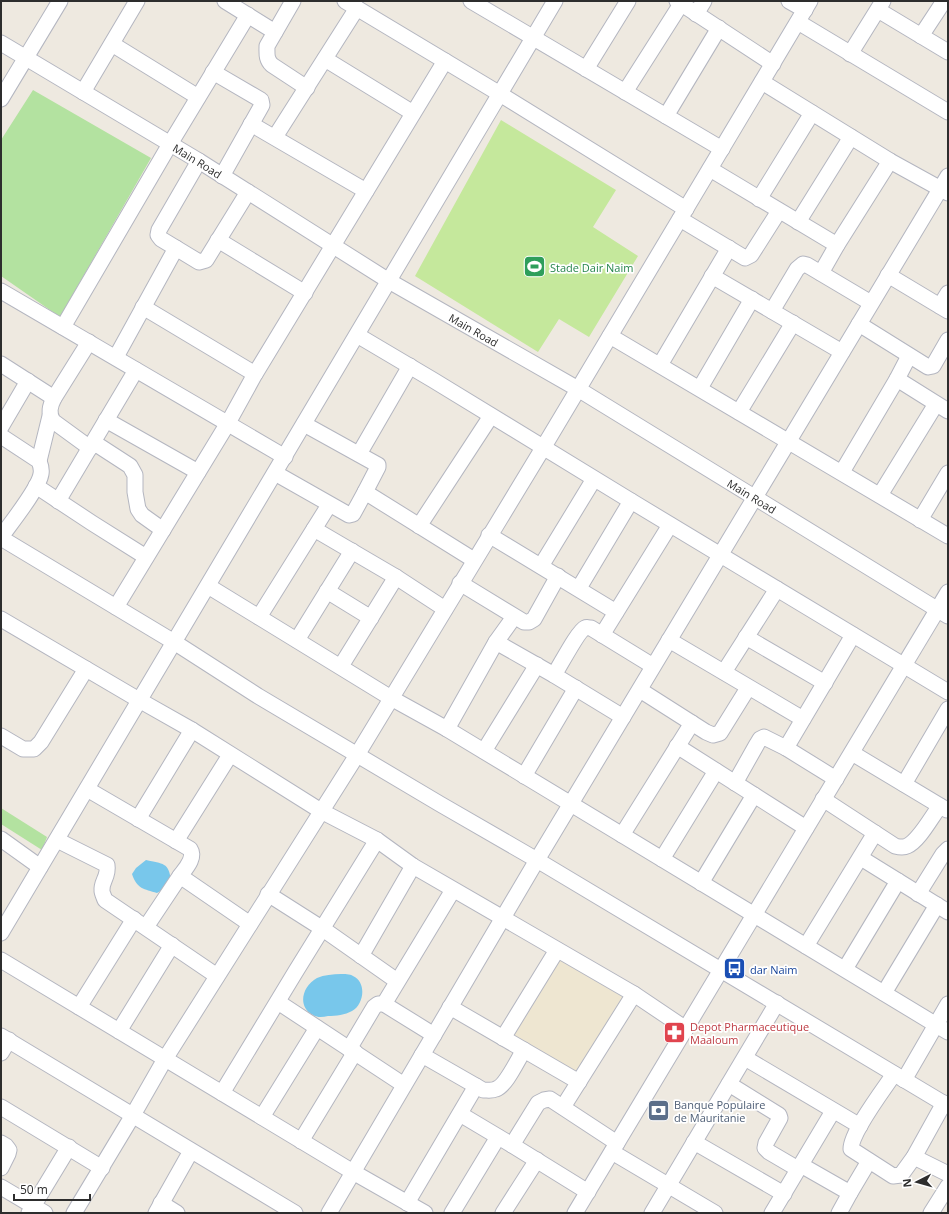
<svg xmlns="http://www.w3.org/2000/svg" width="949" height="1214" font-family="'Open Sans',sans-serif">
<rect width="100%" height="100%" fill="#eee9e0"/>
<!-- education -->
<path fill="#eee6d1" d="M560,953L629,994L581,1075L512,1035Z"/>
<!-- green -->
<path fill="#b3e2a0" d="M33,90L151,158L60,317L1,276V140Z
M1,808L47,837L42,850L1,824Z"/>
<!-- pitch -->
<path fill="#c5e89c" d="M501,120L616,190L593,227L638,256L589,337L559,319L538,352L415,276Z"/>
<!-- water -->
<path fill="#78c7eb" d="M146,860C163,864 169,862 171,881L166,888L157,893C144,889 137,889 132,874L136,868Z
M341,974C344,974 350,974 353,976C367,982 364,1005 352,1011C345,1015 336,1016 328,1016C323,1017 318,1018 313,1015C297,1007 302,986 317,978C324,975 333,974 341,974Z"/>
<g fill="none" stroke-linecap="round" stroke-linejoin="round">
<defs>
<g id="minor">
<path d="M225,1L275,32"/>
<path d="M293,1L267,46C267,54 266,59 272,65L307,88"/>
<path d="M345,1L500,94L686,209"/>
<path d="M471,1L722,149"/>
<path d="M677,1L773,64"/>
<path d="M789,1L805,10"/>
<path d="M878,10L948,52"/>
<path d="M696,14L704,1"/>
<path d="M798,22L948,112"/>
<path d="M921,36L944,1"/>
<path id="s1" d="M1,43L199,161L389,281L578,389L948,616"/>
<path d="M112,44L198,97"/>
<path d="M850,54L883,1"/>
<path d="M325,59L413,113"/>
<path d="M586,69L628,1"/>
<path d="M213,72L261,100L262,105L222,176"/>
<path d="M762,82L890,161L948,193"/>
<path d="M83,92L137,1"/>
<path d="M625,92L681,4"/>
<path d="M1,99L60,1"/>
<path d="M666,116L719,28"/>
<path d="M251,124L366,191"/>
<path d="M275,137L357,8"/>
<path d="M199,161L159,230L158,235L161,239L199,262L206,260L248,192"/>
<path d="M710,169L837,245"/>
<path d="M759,199L812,113"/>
<path d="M680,219L745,258L751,255L779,211"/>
<path d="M798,222L851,137"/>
<path d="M218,240L305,293"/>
<path d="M821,273L837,245L890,161"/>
<path d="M888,275L948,311"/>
<path d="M712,276L842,352"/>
<path d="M1,291L285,457"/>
<path d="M940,306L948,293"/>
<path d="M143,307L255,374"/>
<path d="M772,311L797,269L803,264L807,265L871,303"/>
<path d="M859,324L928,367L933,366L948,340"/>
<path d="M63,327L170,144L248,15"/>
<path d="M357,335L433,380L631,501L948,692"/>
<path d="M610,336L948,536"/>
<path d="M89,342L54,398C50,406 48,413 53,421L90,448"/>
<path d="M116,357L176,248"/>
<path d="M1,364L54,398"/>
<path d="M660,365L729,248"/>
<path d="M897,379L948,411"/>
<path d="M700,388L752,299"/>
<path d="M739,412L793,323"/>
<path d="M106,420L198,472"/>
<path d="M304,424L378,465V467L365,492"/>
<path d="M1,427L28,381"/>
<path d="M1,436L39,461C41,466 42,469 41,474C39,488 11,523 1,537"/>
<path d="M93,442L130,466L135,475V492L138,509L142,515L163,530"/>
<path d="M359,454L410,366"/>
<path d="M39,461L50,416"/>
<path d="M842,472L897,379L909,356"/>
<path d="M275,473L349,515L353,514L365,492L474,560"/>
<path d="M36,486L92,523L146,557"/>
<path d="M880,495L936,404"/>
<path d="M58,501L136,370"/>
<path d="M920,520L948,473"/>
<path d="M419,526L491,416"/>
<path d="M314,529L396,577L445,609"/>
<path d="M489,535L616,612"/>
<path d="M1,538L174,642L258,696L440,804L537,860L948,1106"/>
<path d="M541,566L594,479"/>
<path d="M460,583L524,622H529L534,619L558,576"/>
<path d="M208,586L391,698L447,729L948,1032"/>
<path d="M579,588L631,501"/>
<path d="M327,591L371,618"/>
<path d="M116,607L228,423L255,374L445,61"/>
<path d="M259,617L329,505"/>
<path d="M1,619L139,700L192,730L321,811L377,840L413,866L634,994L686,1029"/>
<path d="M602,635L670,525"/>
<path d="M746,637L825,683"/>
<path d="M297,640L352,551"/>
<path d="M669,640L803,719"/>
<path d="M496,642L554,675L623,717"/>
<path d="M341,666L396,577"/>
<path d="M724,672L777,589"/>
<path d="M554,675C560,666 578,631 585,628C587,627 589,628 591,628L653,666"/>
<path d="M640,690L706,732L713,735L720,733L748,688"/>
<path d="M447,729L496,642L514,617"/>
<path d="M1,736L23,749H34L41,742L86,669"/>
<path d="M677,746L806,828"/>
<path d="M786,748L853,635"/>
<path d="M484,751L537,665"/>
<path d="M852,753L947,810"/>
<path d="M524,776L576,688"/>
<path d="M735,783L757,744L760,739L764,737L786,748L836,779"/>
<path d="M904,784L948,709"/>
<path d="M87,789L190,849C196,858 185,869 180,876"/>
<path d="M823,799L895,846C899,847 903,848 907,846C919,841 932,816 940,806"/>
<path d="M138,819L192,730"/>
<path d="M622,835L692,723"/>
<path d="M1,839L40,867"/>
<path d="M57,840L107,865C109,877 101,881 102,891C102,893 104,897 105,900L217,976"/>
<path d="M176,841L230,755"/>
<path d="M861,858L948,912"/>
<path d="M662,859L716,771"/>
<path d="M701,883L754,795"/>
<path d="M268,894L323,929L397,981"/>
<path d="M918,894L943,854L948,849"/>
<path d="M146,927L180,876L250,924"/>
<path d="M1,933L555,1"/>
<path d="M806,946L875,833"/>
<path d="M361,956L413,866"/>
<path d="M1,960L353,1172L425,1213"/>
<path d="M845,969L898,881"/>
<path d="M884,993L937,905"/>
<path d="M278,1002L404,1085"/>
<path d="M384,1004L453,890"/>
<path d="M79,1007L134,919"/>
<path d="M450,1007L579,1082"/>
<path d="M119,1031L172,945"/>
<path d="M1,1036L295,1213"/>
<path d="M503,1038L557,950"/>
<path d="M349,1049L374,1007L378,1004H384L434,1035"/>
<path d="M1,1053L9,1040"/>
<path d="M422,1055L483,1090C488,1090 492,1091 496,1089C506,1086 518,1059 524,1050"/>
<path d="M745,1058L860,1126"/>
<path d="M894,1074C884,1089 851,1132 851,1149L893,1176L901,1175L914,1157L944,1103"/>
<path d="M904,1080L948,1004"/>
<path d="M729,1084L779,1115L780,1118L766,1143L765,1148L769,1152L798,1169"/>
<path d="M222,1093L296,971L377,840"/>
<path d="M1,1107L102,1168"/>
<path d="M563,1107L634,994"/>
<path d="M460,1114L512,1145L588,1192"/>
<path d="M262,1117L317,1028"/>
<path d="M301,1141L355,1052"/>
<path d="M694,1142L784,1194"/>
<path d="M1,1143L6,1146L9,1150L8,1154L1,1168"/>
<path d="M512,1145L538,1103L544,1100L550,1099L617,1143"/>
<path d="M612,1152L715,1213"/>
<path d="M914,1157L948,1174"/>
<path d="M801,1165L850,1193L839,1213"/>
<path d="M1,1187L45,1213"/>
<path d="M850,1193L869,1161"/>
<path d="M161,1203L177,1213"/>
<path d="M407,1203L476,1086"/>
<path d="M29,1213L69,1147"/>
<path d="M74,1213L133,1115L165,1059L357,755L543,448L810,1"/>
<path d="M156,1213L191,1151"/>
<path d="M329,1213L537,860L948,176"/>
<path d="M452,1213L498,1137"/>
<path d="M503,1213L537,1160"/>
<path d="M575,1213L948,592"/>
<path d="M652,1213L777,1003"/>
<path d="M772,1213L833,1111"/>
<path d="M931,1213L948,1186"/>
</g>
</defs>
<!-- minor casing -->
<use href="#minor" stroke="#b4b6c0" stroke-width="17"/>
<!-- minor -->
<use href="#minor" stroke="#fff" stroke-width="15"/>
</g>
<!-- icons -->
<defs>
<symbol id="stadium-square" viewBox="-11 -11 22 22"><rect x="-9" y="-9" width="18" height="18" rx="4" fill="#2e9e5b" stroke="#fff"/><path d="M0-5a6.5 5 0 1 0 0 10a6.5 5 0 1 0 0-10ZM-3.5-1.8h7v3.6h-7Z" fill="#fff"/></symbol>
<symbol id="bus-square" viewBox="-11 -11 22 22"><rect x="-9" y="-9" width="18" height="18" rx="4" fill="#1a4fb4" stroke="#fff"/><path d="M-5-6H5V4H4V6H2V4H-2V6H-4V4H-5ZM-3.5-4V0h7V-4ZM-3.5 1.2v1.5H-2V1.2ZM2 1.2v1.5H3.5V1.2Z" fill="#fff"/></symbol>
<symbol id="pharmacy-square" viewBox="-11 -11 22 22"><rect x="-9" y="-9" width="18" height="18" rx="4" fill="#e0444e" stroke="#fff"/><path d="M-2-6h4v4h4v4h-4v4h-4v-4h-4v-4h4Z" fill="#fff"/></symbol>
<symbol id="bank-square" viewBox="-11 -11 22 22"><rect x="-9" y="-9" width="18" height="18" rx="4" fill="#5c6f8a" stroke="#fff"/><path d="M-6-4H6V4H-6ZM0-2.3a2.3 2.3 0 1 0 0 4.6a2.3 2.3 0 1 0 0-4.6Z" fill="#fff"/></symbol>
</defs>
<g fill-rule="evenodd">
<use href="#stadium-square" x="522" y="254" width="25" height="25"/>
<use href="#bus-square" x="722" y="956" width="25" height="25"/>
<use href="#pharmacy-square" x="662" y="1020" width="25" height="25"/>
<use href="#bank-square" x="646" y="1098" width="25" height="25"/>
</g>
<g text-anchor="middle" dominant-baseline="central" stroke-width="3.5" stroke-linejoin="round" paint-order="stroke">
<!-- street labels -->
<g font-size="11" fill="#2d2d2d" stroke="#fff">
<text stroke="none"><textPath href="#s1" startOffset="229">Main Road</textPath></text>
<text stroke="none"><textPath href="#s1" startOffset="553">Main Road</textPath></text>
<text stroke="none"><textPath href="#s1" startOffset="877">Main Road</textPath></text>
</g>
<!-- leisure labels -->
<g font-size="11" fill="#27864d" stroke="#fff" text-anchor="start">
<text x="550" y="267">Stade Dair Naim</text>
</g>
<!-- transit labels -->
<g font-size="11" fill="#164399" stroke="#fff" text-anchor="start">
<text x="750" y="969">dar Naim</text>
</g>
<!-- health labels -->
<g font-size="11" fill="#be3a42" stroke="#fff" text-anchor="start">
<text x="690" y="1026">Depot Pharmaceutique<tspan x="690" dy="13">Maaloum</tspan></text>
</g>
<!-- service labels -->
<g font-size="11" fill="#4e5e75" stroke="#fff" text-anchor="start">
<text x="674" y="1104">Banque Populaire<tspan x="674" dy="13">de Mauritanie</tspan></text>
</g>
</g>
<!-- border -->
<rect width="949" height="1214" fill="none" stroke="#2d2d2d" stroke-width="4"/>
<!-- north arrow -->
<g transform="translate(917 1182) rotate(264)" stroke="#ffffff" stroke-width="3" paint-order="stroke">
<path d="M0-3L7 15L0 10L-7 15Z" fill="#2d2d2d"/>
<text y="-6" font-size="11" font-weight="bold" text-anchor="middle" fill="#2d2d2d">N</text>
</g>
<!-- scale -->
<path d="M14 1194v6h76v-6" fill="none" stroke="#2d2d2d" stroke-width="2"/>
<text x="20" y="1194" font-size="12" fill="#2d2d2d" stroke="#ffffff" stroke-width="3" paint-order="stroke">50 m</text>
</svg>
